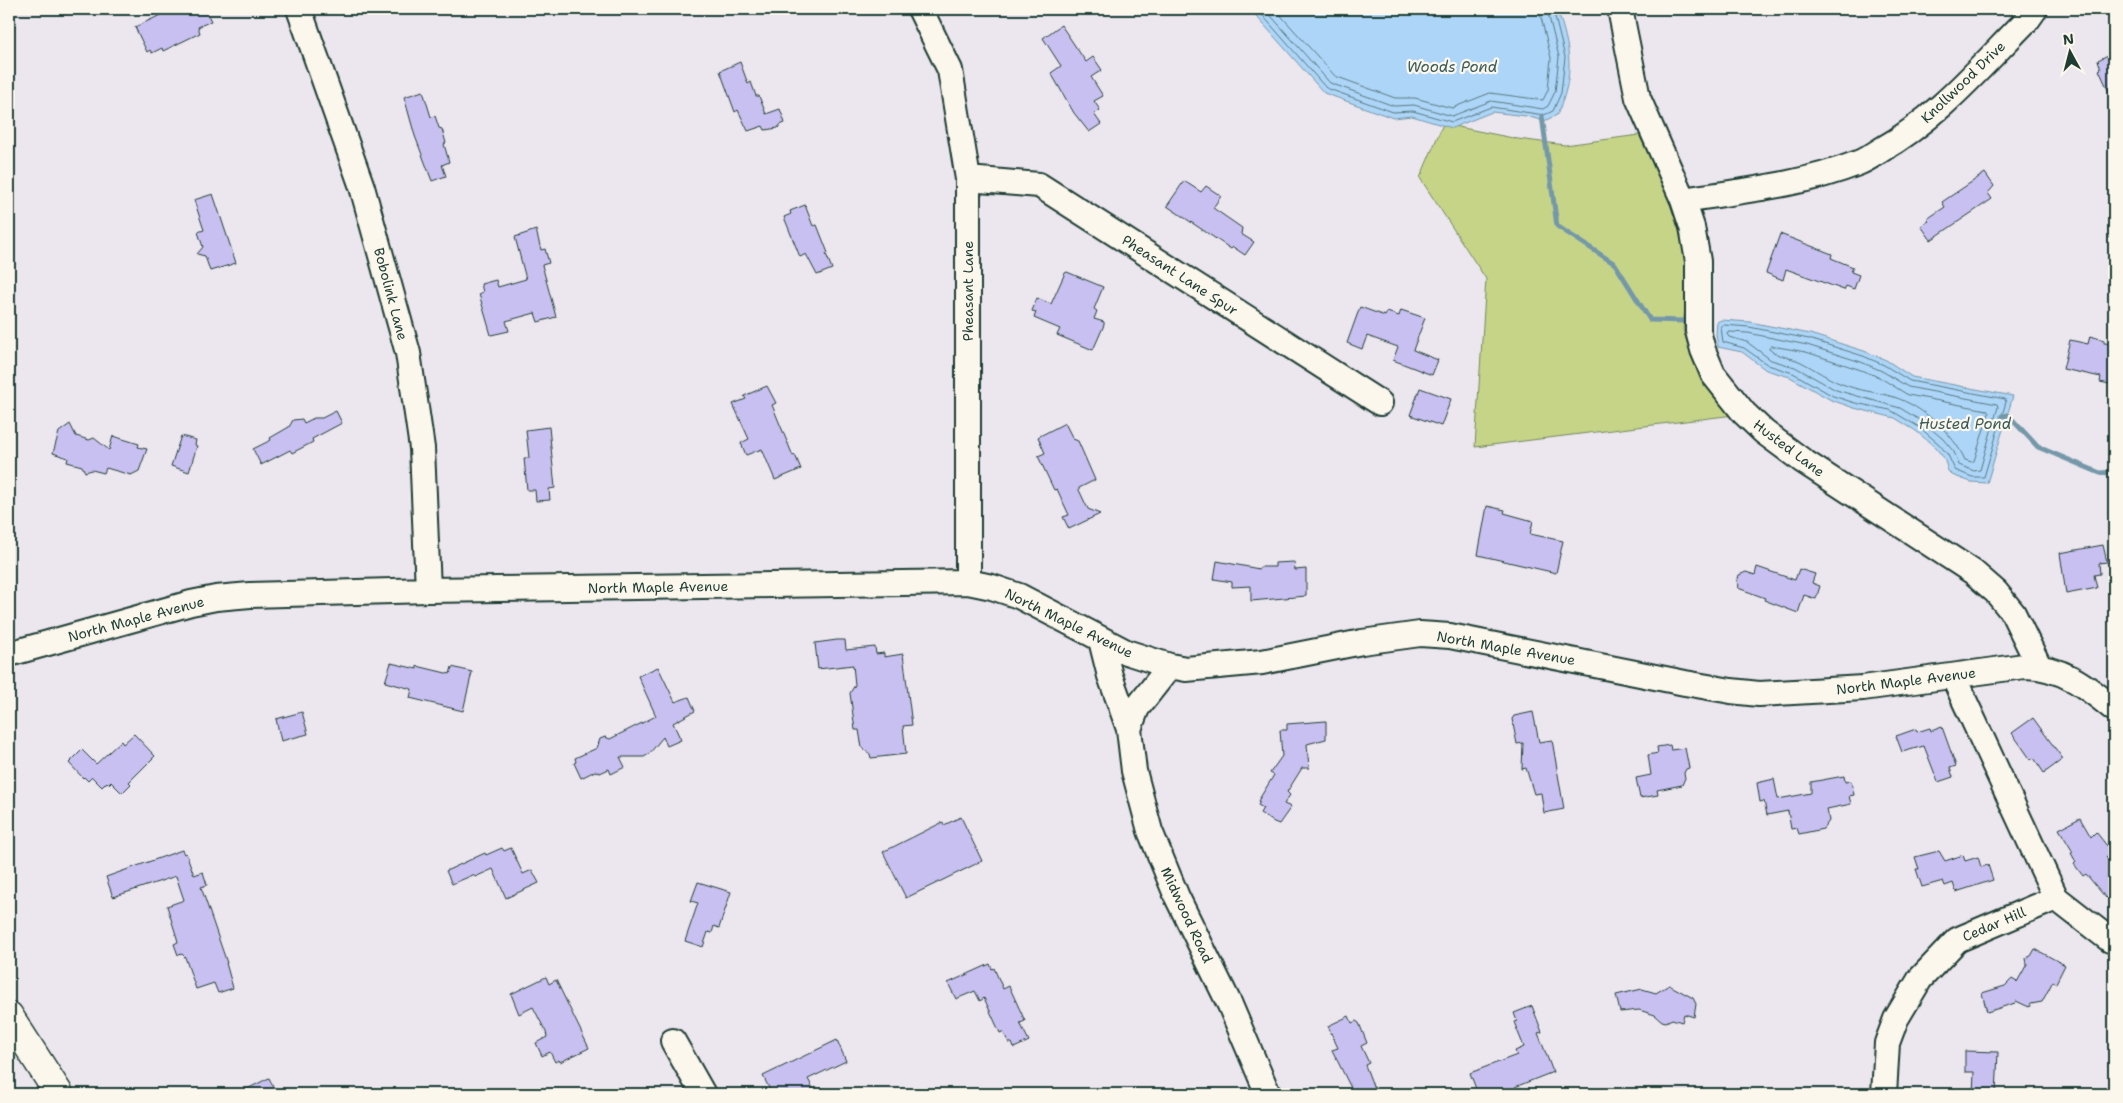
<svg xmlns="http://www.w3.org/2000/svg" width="2123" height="1103" font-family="'Shantell Sans',sans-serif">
<rect width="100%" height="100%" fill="#ece6ee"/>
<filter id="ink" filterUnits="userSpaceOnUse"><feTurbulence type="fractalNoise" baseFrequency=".02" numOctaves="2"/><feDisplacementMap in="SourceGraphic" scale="10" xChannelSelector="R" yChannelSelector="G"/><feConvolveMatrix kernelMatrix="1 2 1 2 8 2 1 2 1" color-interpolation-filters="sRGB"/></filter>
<g filter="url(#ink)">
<!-- green -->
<path fill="#c6d488" stroke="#72885e" d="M1443,124L1518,139L1565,145L1639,135L1675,206L1689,258L1683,330L1691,355L1734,415L1475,447L1486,279L1420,178Z"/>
<!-- water -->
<path fill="#add5f7" stroke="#7498a9" d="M1250,9H1557C1571,49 1575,75 1557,115L1544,121L1526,116L1492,112L1452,128L1412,116L1393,118L1324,93Z
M1721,320L1750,322L1810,334L1864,351L1886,360L1912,377L2013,396L1987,483L1971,482L1952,475L1948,471L1944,458L1935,447L1916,431L1895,418L1854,408L1831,400L1790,377L1766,370L1742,352L1718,347L1716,334L1717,322Z"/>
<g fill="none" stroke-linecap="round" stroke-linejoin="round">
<!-- shore -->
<path stroke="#587a82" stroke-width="1" d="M1257,9L1326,88L1393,112L1413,111L1452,122L1491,107L1544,115L1553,111L1561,93L1565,57L1553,9
M1265,9L1330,83L1394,106L1414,105L1452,116L1491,101L1543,109L1548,106L1555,92L1559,57L1547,9
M1275,9L1335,76L1395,98H1415L1452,108L1490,93L1543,100L1548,90L1551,58L1539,9
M1724,325L1749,327L1809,339L1863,356L1884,365L1910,381L2005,399L2006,402L1984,477H1972L1955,470L1948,455L1939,444L1919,427L1897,414L1890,410L1855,403L1833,396L1793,373L1768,365L1744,348L1723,342L1721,327Z
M1730,332L1748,333L1807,345L1861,362L1882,371L1908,387L1997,404L1998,407L1980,470L1974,471L1959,465L1954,452L1943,439L1923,422L1900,408L1836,390L1795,367L1771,360L1747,342L1729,337L1727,334Z
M1772,346L1806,352L1858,369L1879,377L1908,395L1987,410L1989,413L1974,461L1972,462L1965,460C1954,434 1922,406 1894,397C1877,392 1859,391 1842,384C1828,379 1815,369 1801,362C1791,357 1778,357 1769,349Z"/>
<!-- stream -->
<path stroke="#7498a9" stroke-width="5" d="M1542,116L1557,226L1615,264L1650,320L1684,321
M2002,416L2008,415L2038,447L2100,473L2114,472"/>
</g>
<!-- building -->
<path fill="#c9c0f2" stroke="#1f3d34" d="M163,9H205L211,21L198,27L200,33L163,51L162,48L152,53L150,50L147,52L135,27L165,13Z
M1061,25L1086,62L1093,57L1102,70L1091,77L1103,96L1094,101L1100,110L1094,114L1101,124L1089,132L1074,113L1051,73L1061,66L1043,38Z
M2114,52V103L2099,70L2101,69L2098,60Z
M740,62L748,84L751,82L756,96H759L766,114L780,109L785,123L780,125L778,128L765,130L763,126L748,131L738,110L735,112L720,71Z
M423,91L431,117L435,116L439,128L442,129L446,143L444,144L449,162L442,165L446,176L432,181L415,136L404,97Z
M1985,173L1994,186L1988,193L1992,199L1931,240L1921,226L1929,221L1927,219L1945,207L1942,202Z
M1184,181L1201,192L1206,186L1221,196L1213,208L1242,228L1241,234L1254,242L1245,255L1233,247L1231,249L1167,206Z
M213,194L236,263L210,271L205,256L197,254L203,247L198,232L204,230L194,200Z
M805,205L813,226L817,225L828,253L826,254L832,269L817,275L806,254L800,257L784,217L791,214L790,211Z
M536,230L541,250L545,249L549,263L542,265L556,317L538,322L535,313L506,321L509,331L491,335L479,294L483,292L481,284L496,280L498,287L526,279L515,237Z
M1780,234L1832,254L1831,258L1853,267L1851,272L1859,275L1854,289L1846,286L1844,290L1786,269L1783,280L1766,273Z
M1067,272L1103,287L1094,309L1097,311L1094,319L1104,322V325L1093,350L1057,335L1060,329L1034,318L1036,312L1032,311L1037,298L1051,304L1065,273Z
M1360,307L1385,316L1387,312L1399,316L1401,310L1425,318L1413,350L1438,360L1432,375L1393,360L1398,347L1367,336L1362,349L1347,343Z
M2090,336L2104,340V343L2114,344V385L2100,382L2101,377L2063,369L2070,340L2088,344Z
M767,386L776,403L772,405L793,456L795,455L801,469L775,480L762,449L746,455L741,443L749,439L733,404L746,399L744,396Z
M1420,388L1451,399L1441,426L1410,415Z
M336,411L342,423L312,439L313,442L292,453L290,450L261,465L253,449L271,440L270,438L289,427L293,420L302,419L304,423L314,418H322Z
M1065,423L1073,439L1078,441L1095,480L1079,488V490L1088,509L1100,514L1069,529L1063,517L1069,515L1057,489L1054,490L1038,456L1045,453L1038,437Z
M70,424L76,436L89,440L94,438L109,450L113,436L139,444L138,447L147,449L139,471L131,475L106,468L104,473L92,470L85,472L82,466L67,462L68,458L53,453L59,432Z
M549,427L555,488L549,489L550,500L536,501L535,490H527L524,458H529L526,430Z
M181,436L196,440L195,445L197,446L189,472L171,466Z
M1487,506L1505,510L1504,513L1533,521L1530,534L1563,541L1556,573L1478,555Z
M2103,545L2107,562L2099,563L2100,574L2094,575L2097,588L2066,594L2060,553Z
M1217,561L1259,569L1260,567H1275V563L1294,562L1295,570L1306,569V596L1251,601V586L1232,587V582L1214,579Z
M1757,567L1795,580L1799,569L1815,574L1812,583L1820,586L1816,599L1804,595L1798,613L1764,600L1765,598L1738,588L1739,585L1737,582L1739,575L1746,572L1755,575Z
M837,640H845L846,650L875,647L876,654L884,653V657L903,654L912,725L903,726L906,754L871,758L870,754L862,748L859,730H855L850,693L855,685L853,665L818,669L815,643Z
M391,663L417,669V666L450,674L452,667L472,672L463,711L410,698L412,689L385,682Z
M658,667L675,702L689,697L695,711L673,723L681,740L667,746L663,737L649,754L644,757H620L625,767L611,774L609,769L600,773L595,771L581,778L574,763L576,762L575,758L597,748L600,739L605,737L610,739L656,716L638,676Z
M302,712L308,734L281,741L276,719Z
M1533,712L1539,742L1552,740L1564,809L1544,813L1541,793L1534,794L1526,768L1522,769L1523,743L1517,744L1512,719L1514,716Z
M2033,718L2063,759L2044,773L2034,758L2031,760L2012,733Z
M1326,721V739L1307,744L1309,768H1302L1287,792L1290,795L1284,804L1291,807L1279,824L1274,822L1260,813L1263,808L1258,805L1260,802L1258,801L1274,775L1270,773L1282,756L1280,730H1287V724Z
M1942,727L1956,766L1950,768L1953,777L1938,782L1924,746L1902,752L1896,736L1916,729L1917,732L1930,728L1931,731Z
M134,734L155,756L129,782L131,784L122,793L111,782L109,784L107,782L102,787L92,777L88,781L84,777L83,778L69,763L82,750L96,764L121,741L123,744Z
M1670,745L1671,750L1685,748L1689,768L1686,769L1684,773L1685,778L1682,785L1657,790L1658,795L1640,798L1636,778L1651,775L1648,755L1658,753L1657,747Z
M1844,776L1845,782L1851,781L1854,795L1849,796L1851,804L1827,809L1829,821L1823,829L1799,834L1797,828L1791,829L1788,811L1767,815L1764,801L1760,802L1757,783L1774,779L1778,799L1811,793V782Z
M961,817L982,861L906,898L883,852L943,822L944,825Z
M2080,818L2091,837L2096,832L2112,852L2106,857L2114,867V891L2106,898L2086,874L2083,876L2074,864L2076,862L2071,853L2073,852L2059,829Z
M502,848L504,851L511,848L523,874L532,870L539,883L506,898L493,869L475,877L473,875L452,884L446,871L485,853L486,855Z
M182,850L184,854L186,853L194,875L203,872L207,885L201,887L227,963H226L233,988L218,993L214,983L196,989L185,957L182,954L178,955L174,944L178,942L177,938L167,906L184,900L176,876L113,897L106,877Z
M1939,851L1945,861L1963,855L1965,861L1978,857L1981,867L1988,865L1993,880L1956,892L1953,883L1945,886L1943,881L1922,887L1916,869H1919L1915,857Z
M698,882L731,892L719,928L714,926L712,933L708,932L703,947L685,941L698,903L691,901Z
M2035,949L2065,965L2056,983L2053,981L2042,1002L2031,1004L2029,1007L2016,1001L2015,1003L1987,1012L1982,993L2005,986L2012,979L2017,982L2027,964L2026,958L2031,956Z
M990,964L992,969L994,968L1003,989L1009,986L1025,1021L1020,1023L1029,1041L1014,1048L1012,1043H1009L1003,1032L1000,1033L984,998L980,1001L975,991L956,999L948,983Z
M546,977L549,984L556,980L589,1048L560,1062L559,1060L555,1062L550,1052L542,1056L536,1043L547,1037L546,1032L533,1007L519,1014L511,994Z
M1669,985L1693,998L1696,1004L1694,1017L1684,1014L1682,1022L1672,1019L1666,1022L1662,1021L1655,1015L1639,1010L1620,1012L1616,995L1642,989L1656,993Z
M1532,1006L1542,1032L1538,1033L1553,1072L1515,1087L1516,1090L1505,1094H1478L1470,1073L1517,1055L1515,1051L1524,1047L1514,1022L1517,1021L1514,1013Z
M1349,1016L1352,1023L1356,1021L1359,1023L1367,1043L1361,1046L1369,1063L1365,1065L1375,1091L1366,1094H1354L1332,1050L1338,1048L1328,1026Z
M837,1040L846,1061L808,1079L816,1094H772L763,1076Z
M1965,1051L1998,1052L1996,1094H1973L1974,1072H1965Z
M269,1078L277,1094H237Z"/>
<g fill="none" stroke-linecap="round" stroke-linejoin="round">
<defs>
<path id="minor" d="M299,9L362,187L408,353L422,448L428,590
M920,9L950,70L968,179V582
M1620,9L1638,98L1683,200L1692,227L1698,261V331L1703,350L1713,374L1744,413L1764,432L1803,461L1973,572L1996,592L2013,613L2039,666
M968,179L1039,185L1380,403
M1683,200C1741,191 1802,185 1858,163C1866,160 1873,155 1881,150C1938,118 1982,65 2028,19L2035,9
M1101,640L1110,676L1129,729
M9,654L191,603L216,598L250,595L428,590L968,582L992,587L1019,596L1126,652L1170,666L1186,669L1262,662L1362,642L1420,634L1450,636L1685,683L1731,691L1759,694L1863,688L2024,666C2062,667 2085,685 2114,709
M1170,666L1137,708L1129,729L1134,771L1150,831L1177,897L1230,1005L1268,1094
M1953,676L2056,898L2110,940L2114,941
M673,1041L703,1094
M1884,1094L1887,1043L1896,1019L1920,979L1957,940L2056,898"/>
<path id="major" d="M9,1016L59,1094"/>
</defs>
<!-- minor casing -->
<use href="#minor" stroke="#1f3d34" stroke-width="28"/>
<!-- major casing -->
<use href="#major" stroke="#1f3d34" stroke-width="31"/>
<!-- minor -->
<use href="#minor" stroke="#fbf7ec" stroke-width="24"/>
<!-- major -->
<use href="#major" stroke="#fbf7ec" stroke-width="28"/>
</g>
</g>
<g text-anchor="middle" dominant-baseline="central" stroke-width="4.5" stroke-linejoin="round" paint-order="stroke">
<!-- street labels -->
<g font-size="14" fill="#1f3d34" stroke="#fbf7ec">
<text transform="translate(1963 82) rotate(-44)">Knollwood Drive</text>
<text transform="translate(1180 275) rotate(33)">Pheasant Lane Spur</text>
<text transform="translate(968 291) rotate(-90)">Pheasant Lane</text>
<text transform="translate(391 294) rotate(75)">Bobolink Lane</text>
<text transform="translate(1789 448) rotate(37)">Husted Lane</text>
<text transform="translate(658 587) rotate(-1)">North Maple Avenue</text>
<text transform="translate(136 619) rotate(-15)">North Maple Avenue</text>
<text transform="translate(1069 623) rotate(26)">North Maple Avenue</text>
<text transform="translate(1506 648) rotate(10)">North Maple Avenue</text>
<text transform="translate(1906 681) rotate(-7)">North Maple Avenue</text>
<text transform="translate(1187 915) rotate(65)">Midwood Road</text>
<text transform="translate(1994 924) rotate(-23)">Cedar Hill</text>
</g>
<!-- water labels -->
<g font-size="15" font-style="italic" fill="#3b5b5b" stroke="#fbf7ec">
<text x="1452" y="67">Woods Pond</text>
<text x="1965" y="424">Husted Pond</text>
</g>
</g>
<!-- margin -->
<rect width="2123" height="1103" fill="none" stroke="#fbf7ec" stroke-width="30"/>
<rect x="15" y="15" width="2093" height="1073" fill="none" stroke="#1f3d34" stroke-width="2" filter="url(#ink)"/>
<!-- north arrow -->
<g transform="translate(2070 52) rotate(353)" stroke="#fbf7ec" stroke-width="4" paint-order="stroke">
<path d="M0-4L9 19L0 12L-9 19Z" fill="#1f3d34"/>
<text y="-8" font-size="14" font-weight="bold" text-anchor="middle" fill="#1f3d34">N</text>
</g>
</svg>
